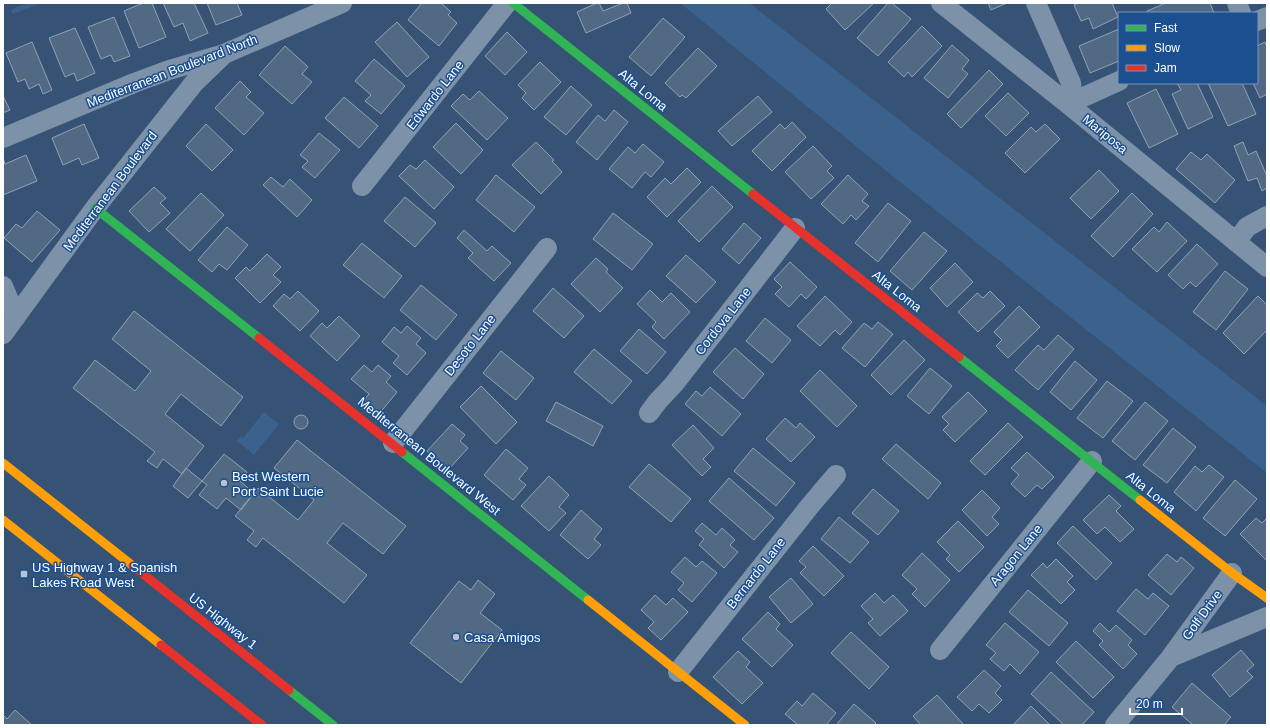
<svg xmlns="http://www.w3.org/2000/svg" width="1270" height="728" font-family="Helvetica,sans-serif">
<rect width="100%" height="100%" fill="#365274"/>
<!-- water -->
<path fill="#3b618d" d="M680,3H749L1267,406V473L900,182Z
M264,412L279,424L254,455L237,441L241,436L243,438Z"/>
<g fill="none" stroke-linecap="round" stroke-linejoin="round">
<!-- stream -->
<path stroke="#3b618d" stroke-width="5" d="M14,11L35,3"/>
</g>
<!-- building -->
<path fill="#526984" stroke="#92a2b6" d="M143,3H152L166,37L139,48L124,11Z
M163,3H194L208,33L190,41L183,23L174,27Z
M207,3H237L242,15L216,25Z
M422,3H441L451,12L448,15L457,23L439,46L408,20Z
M597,3H599L603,11L623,3H627L631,13L586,33L577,12Z
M832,3H874L845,30L826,9Z
M888,3H892L911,19L878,56L857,38Z
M988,3H1007L991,10Z
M1078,3H1112L1118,17L1093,29L1089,18L1081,21L1074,5Z
M1166,3H1210L1214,13H1148L1147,11Z
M114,17L130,56L114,62L111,55L101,59L88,27Z
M663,18L685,37L651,76L629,57Z
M397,22L429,57L407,77L375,42Z
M922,26L942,46L912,77L908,72L904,77L888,62Z
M75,28L95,73L77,81L74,73L65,77L49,38Z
M1119,29V61L1090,73L1079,46Z
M507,32L527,52L505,75L485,56Z
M32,42L52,90L43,94L39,84L29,89L25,79L18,82L6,53Z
M1265,42L1267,47V94L1260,98L1253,83H1257V46Z
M952,45L969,60L962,69L968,74L948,98L924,78Z
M285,46L308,67L302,74L312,82L292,104L259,75Z
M698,48L717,66L686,98L682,95L680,97L665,83Z
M374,59L405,86L381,114L365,101L371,95L355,81Z
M540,62L561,82L534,110L522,98L526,93L518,85Z
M989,70L1003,84L961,128L947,114Z
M240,81L251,92L246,97L264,113L244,135L215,108Z
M1177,83H1197L1213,117L1188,129L1172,94L1181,90Z
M1208,83H1242L1256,114L1228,126Z
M571,86L592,105L566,135L544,117Z
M1156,89L1178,134L1149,148L1127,103Z
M479,91L508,118L487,140L451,106L463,94L470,100Z
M1008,93L1029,113L1006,136L985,116Z
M3,96L10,110L3,113Z
M758,96L772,112L732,146L718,131Z
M344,97L378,126L359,148L325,118Z
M614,110L628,122L597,160L576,142L598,115L605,121Z
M792,122L806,137L772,171L752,151L780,124L785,129Z
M456,123L483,150L461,174L433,147Z
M84,124L99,158L82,165L79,158L63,165L52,138Z
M206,124L233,150L212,171L186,146Z
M1045,124L1060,139L1025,173L1005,153L1031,127L1036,132Z
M319,133L340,150L315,178L302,167L308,161L300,155Z
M536,142L554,160L552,161L562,172L541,194L512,165Z
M1243,142L1248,155L1256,151L1267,176V188L1262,191L1257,178L1248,181L1234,146Z
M643,144L664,162L651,177L645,172L632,188L609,169L628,147L635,153Z
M813,146L832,166L827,171L834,178L811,199L785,172Z
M1191,152L1201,160L1207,154L1235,180L1215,203L1176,169Z
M26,155L37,181L3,195V158L5,164Z
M425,160L454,187L434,209L399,176L410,165L416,169Z
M687,168L701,182L667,217L647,197L665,178L671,184Z
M1099,170L1119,191L1091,219L1070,198Z
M496,175L535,207L514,232L476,200Z
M848,175L868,194L862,201L869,206L856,220L851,215L843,224L821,204Z
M271,177L283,187L290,179L312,200L297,217L263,185Z
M712,186L733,207L699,242L678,221Z
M154,187L166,198L160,203L170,213L149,232L129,211Z
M201,193L224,215L190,251L166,229Z
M1132,193L1153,214L1113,257L1091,236Z
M405,197L436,223L415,247L384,221Z
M888,203L911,221L878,262L855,243Z
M37,211L60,230L32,262L4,238L16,224L22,228Z
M613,213L653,244L632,270L593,239Z
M1167,222L1187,241L1157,272L1132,249L1154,227L1159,232Z
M744,223L761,238L739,264L722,249Z
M227,227L248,245L227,270L219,264L212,272L198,260Z
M464,230L487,251L492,246L511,263L494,281L468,258L473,253L457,238Z
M924,232L947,251L912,290L890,271Z
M362,243L402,276L384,298L343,265Z
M1197,244L1218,264L1196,287L1190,282L1183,289L1168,275Z
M267,254L281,267L273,275L281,282L260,303L235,278L246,267L250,271Z
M686,255L716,282L696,303L666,276Z
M596,258L608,269L606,272L623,288L600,312L571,284Z
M790,262L817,287L806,299L801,294L789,307L775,294L782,287L774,279Z
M955,263L973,282L947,307L930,288Z
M1225,271L1248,289L1216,330L1193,312Z
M421,285L457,315L436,340L400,310Z
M553,288L584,316L564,338L533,311Z
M650,290L662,302L671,293L690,312L664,339L652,327L656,322L637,304Z
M298,291L319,311L300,331L273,306L284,294L290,299Z
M990,291L1005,306L978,332L958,312L977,293L983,298Z
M825,296L852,322L840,335L835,330L820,346L797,326Z
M1258,296L1267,305V330L1244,354L1223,333Z
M1019,306L1040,327L1008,358L996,346L1002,340L994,332Z
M134,311L243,397L221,426L181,394L165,414L204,446L182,474L163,459L157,468L147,461L155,452L73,388L95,360L135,391L151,371L112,339Z
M339,316L360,336L337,361L310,336L322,323L327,328Z
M765,318L791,340L772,363L746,341Z
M878,322L893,334L865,367L842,348L864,323L872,329Z
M407,326L421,338L416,344L426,353L407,375L393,363L399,356L382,342L394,327L401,333Z
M639,329L666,352L647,374L620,351Z
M1058,335L1074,349L1038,390L1015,370L1038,345L1044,350Z
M904,340L925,360L891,395L871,375Z
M735,348L764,374L743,399L713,372Z
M594,349L632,381L612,404L574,372Z
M501,351L534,378L516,400L483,373Z
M1075,361L1097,380L1071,410L1050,392Z
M364,365L372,372L378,365L391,376L386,382L397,392L379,414L363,401L369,394L351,379Z
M930,368L952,386L929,414L907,396Z
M820,370L857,406L837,427L800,391Z
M1107,381L1133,401L1103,438L1077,418Z
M481,386L517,422L496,444L460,407Z
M710,387L741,414L722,436L685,404L696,391L702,396Z
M968,392L987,411L955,442L943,430L949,424L942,417Z
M556,402L603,426L593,446L546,421Z
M1145,402L1168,421L1135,460L1112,441Z
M294 422a7 7 0 1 1 14 0a7 7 0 1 1-14 0Z
M785,418L796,428L800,423L815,437L791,462L766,439Z
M1008,423L1023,437L985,475L970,461Z
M452,424L465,435L460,441L468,448L448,470L427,451Z
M693,425L714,448L703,459L711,467L702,476L672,445Z
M1173,428L1196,447L1167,483L1143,465Z
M297,440L406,526L383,554L343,523L327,543L367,575L344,603L263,538L256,547L247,540L254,531L235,516L258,488L298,520L314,500L274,468Z
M896,444L941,483L928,499L882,459Z
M753,448L795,483L776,506L734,471Z
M506,449L528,468L519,479L526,485L513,500L484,475Z
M1027,452L1054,477L1042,489L1037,485L1025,497L1011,484L1019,475L1011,468Z
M224,454L247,472L240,481L254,493L241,510L226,498L217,509L199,495L207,485L202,481Z
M649,464L691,499L671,522L629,487Z
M1209,465L1224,477L1196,511L1174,492L1195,466L1202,472Z
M186,468L202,481L188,498L173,486Z
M549,476L569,495L559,507L566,513L549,531L521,506Z
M729,478L774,518L754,540L709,501Z
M1235,480L1257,499L1225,536L1203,518Z
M873,489L899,511L878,535L852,513Z
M982,490L1000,508L992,517L999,524L987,536L962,510Z
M1109,495L1121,506L1116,511L1134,529L1120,542L1105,527L1097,534L1083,520Z
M581,510L602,529L594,539L601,545L588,559L560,535Z
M839,517L869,542L850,563L821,539Z
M1256,518L1262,523L1267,518V561L1240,534Z
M958,521L984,547L959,572L946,559L950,555L937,542Z
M702,523L716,535L722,528L735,540L730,545L738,552L724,568L699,545L704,539L695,531Z
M1073,526L1112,563L1096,580L1057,543Z
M813,546L844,576L824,596L800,573L806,567L799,561Z
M922,553L950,580L925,607L912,594L917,589L902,575Z
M1167,554L1177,562L1181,557L1194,568L1171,595L1148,575Z
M685,557L696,567L702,561L717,573L692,602L678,590L684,583L671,572Z
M1056,559L1073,576L1067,582L1075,590L1061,604L1031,575L1043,563L1047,568Z
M791,578L813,604L791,623L769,597Z
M478,580L495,594L480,613L502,630L461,683L410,643L459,581L471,590Z
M1136,589L1148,599L1153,593L1169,606L1145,635L1117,611Z
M1028,590L1068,623L1049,646L1009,612Z
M875,593L884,603L893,595L908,611L880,636L868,623L873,619L861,606Z
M655,595L666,605L673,598L688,612L661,640L648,628L654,622L641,610Z
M768,612L780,624L776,629L793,645L772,667L742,639Z
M1005,623L1039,652L1020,674L1010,664L1004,671L990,659L996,653L986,645Z
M1100,623L1109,632L1116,625L1132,640L1128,645L1137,654L1123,669L1099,645L1103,641L1093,631Z
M851,632L889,667L869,689L831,653Z
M1076,641L1114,677L1093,698L1056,662Z
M1241,650L1254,665L1247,671L1253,677L1230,697L1212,675Z
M738,651L750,662L746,667L763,683L742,704L713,677Z
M984,670L1001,686L995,693L1002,700L989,713L979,704L972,711L957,697Z
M1051,672L1094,712L1082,725H1064L1031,694Z
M1192,683L1231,717L1224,725H1193L1172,707Z
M813,693L836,713L826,725H798L785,714L797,701L802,706Z
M937,695L964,725H921L913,716Z
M854,704L876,723L874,725H836Z
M1031,706L1050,725H1013Z
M15,710L32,725H3V715L7,719Z"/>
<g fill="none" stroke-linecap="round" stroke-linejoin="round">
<!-- street -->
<path stroke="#7d92a8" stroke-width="20" d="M941,3L1068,104L1267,267
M1036,3L1071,83L1072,91L1068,104
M1237,3L1241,13
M1257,21L1267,17
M1068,104L1119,81
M3,138L134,83L169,70L224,54L342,3
M362,186L507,3
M1236,242L1247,227L1267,216
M3,286L16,317
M3,334L95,208L194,83L222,56
M649,413L658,401L674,384L795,228
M393,443L547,248
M940,650L1092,461
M1171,657L1267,617
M678,672L809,507L836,475
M1115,725L1171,657L1232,573"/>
<!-- fast -->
<path stroke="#30b455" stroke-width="9" d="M513,3L753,194
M95,208L259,338
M959,357L1140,500
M402,452L588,600
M289,690L333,725"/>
<!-- slow -->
<path stroke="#ff9f0a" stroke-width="9" d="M3,463L133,566
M1140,500L1232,573L1267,598
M3,520L161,645
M588,600L745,725"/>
<!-- jam -->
<path stroke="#e5322d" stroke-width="9" d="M753,194L959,357
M259,338L402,452
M133,566L289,690
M161,645L262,725"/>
</g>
<!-- markers -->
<g fill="#b9c2ce" stroke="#1b4f8f" stroke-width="1.5">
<circle cx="224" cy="483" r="4"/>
<rect x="20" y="570" width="8" height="8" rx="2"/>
<circle cx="456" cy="637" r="4"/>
</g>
<g text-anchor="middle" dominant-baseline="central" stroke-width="3" stroke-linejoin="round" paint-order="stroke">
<!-- street labels -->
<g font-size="13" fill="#fff" stroke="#1b4f8f">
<text transform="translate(172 71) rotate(-21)">Mediterranean Boulevard North</text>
<text transform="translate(643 90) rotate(39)">Alta Loma</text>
<text transform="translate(435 95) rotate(-52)">Edwardo Lane</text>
<text transform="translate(1105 134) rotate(39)">Mariposa</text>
<text transform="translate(110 191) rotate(-53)">Mediterranean Boulevard</text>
<text transform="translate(897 291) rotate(38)">Alta Loma</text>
<text transform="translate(723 321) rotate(-52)">Cordova Lane</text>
<text transform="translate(470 345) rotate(-52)">Desoto Lane</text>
<text transform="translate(429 456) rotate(39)">Mediterranean Boulevard West</text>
<text transform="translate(1151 492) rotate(38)">Alta Loma</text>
<text transform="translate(1016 555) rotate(-51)">Aragon Lane</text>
<text transform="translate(756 573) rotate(-52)">Bernardo Lane</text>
<text transform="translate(1202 615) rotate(-54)">Golf Drive</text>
<text transform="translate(223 621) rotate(38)">US Highway 1</text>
</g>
<!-- poi labels -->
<g font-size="13" fill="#fff" stroke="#1b4f8f" text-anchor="start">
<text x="232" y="476">Best Western<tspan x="232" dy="15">Port Saint Lucie</tspan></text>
<text x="32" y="567">US Highway 1 &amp; Spanish<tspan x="32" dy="15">Lakes Road West</tspan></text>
<text x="464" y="637">Casa Amigos</text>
</g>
</g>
<!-- border -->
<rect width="1270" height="728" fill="none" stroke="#ffffff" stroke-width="8"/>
<!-- legend -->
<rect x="1118" y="12" width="140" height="72" fill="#1b4f8f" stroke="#7695bc"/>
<rect x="1126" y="25" width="20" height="6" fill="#30b455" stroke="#7695bc"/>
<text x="1154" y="32" font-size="12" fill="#ffffff">Fast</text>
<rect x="1126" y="45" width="20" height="6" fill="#ff9f0a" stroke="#7695bc"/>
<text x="1154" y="52" font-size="12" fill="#ffffff">Slow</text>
<rect x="1126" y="65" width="20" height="6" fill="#e5322d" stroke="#7695bc"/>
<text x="1154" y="72" font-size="12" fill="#ffffff">Jam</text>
<!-- scale -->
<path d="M1130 708v6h52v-6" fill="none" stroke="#ffffff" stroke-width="2"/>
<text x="1136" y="708" font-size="12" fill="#ffffff" stroke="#1b4f8f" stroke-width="3" paint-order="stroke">20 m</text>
</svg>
